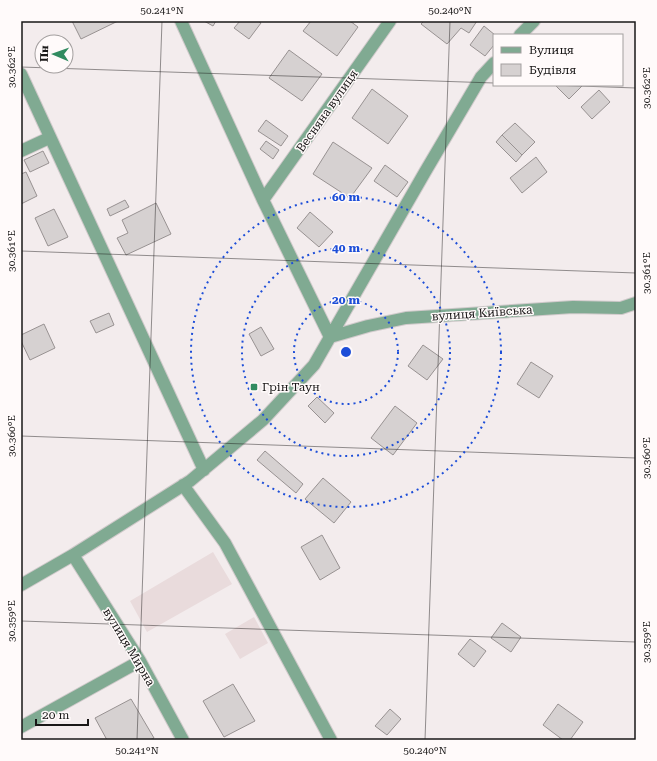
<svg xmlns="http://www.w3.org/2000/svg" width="657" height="761" font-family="'Roboto Serif',serif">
<rect width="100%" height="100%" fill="#f3eced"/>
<!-- built -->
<path fill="#e9dbdc" d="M213,552L232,584L147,632L130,601Z
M254,617L268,643L240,659L225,634Z"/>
<!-- building -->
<path fill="#d6d1d1" stroke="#989292" d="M72,21H118L81,39Z
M204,21H216L213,26Z
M240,21H258L261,23L249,39L234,28Z
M311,21H350L358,27L337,56L303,31Z
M424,21H477L469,33L461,28L447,44L421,24Z
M484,26L495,35H494V45L485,56L470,45Z
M289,50L322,74L302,101L269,78Z
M557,85H583L569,99L556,86Z
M372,89L408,116L388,144L352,118Z
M599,90L610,102L592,119L581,107Z
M266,120L288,136L281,146L258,131Z
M515,123L535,142L522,155L502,135Z
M502,135L522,155L516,162L496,142Z
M266,141L279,150L273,159L260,149Z
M333,142L372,168L350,198L313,174Z
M43,151L49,163L30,172L24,160Z
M536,157L547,172L522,193L510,178Z
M385,165L408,182L397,197L374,181Z
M26,172L37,196L21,204V174Z
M125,200L129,207L110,216L107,209Z
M156,203L171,234L126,255L117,238L128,233L122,220Z
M54,209L68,237L48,246L35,218Z
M310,212L333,232L319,247L297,228Z
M109,313L114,325L96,333L90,321Z
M44,324L55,348L30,360L21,341V335Z
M261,327L274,349L261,356L249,334Z
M423,345L443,359L427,380L408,366Z
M531,362L553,376L539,398L517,384Z
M317,397L334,413L325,423L308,406Z
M395,406L417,423L393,455L371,438Z
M265,451L303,484L296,493L257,460Z
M323,478L351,502L334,523L305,499Z
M322,535L340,568L320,580L301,547Z
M502,623L521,637L511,652L491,638Z
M470,639L486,651L474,667L458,654Z
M233,684L255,721L224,737L203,701Z
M131,699L154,738L150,740H107L95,718Z
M558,704L583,722L570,740H563L543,725Z
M390,709L401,719L387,735L375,726Z"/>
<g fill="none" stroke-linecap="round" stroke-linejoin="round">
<defs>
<path id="minor" d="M181,21L263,200L330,337
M520,35L534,21
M21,74L204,470
M21,151L49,138
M263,200L390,21
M330,337L368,326L406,318L573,307L621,308L636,303
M183,485L225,543L331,740
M73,555L140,661L183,740
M21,585L73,555L190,481L263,420L314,365L425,172L481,77L494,63
M21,727L140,661"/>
</defs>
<!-- minor casing -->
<use href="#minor" stroke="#d0cacb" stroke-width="14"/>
<!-- minor -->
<use href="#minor" stroke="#80aa92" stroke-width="12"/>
</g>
<!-- ticks -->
<path fill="none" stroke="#191717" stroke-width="1" stroke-opacity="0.45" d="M21,67L494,83M551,85L636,88M21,251L636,273M21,436L636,458M21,621L636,642M137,740L162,21M425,740L450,21"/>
<!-- distance rings -->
<g fill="none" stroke="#1d4ed8" stroke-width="2" stroke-dasharray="2 4">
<circle cx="346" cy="352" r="52"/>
<circle cx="346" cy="352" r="104"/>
<circle cx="346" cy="352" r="155"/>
</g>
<!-- markers -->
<rect fill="#318b60" stroke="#fffafa" stroke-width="1.5" x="250" y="383" width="8" height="8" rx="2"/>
<g text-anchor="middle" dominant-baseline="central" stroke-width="3" stroke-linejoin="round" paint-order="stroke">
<!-- street labels -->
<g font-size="12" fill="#191717" stroke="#fffafa">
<text transform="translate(327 111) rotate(-55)">Весняна вулиця</text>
<text transform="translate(482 313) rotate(-4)">вулиця Київська</text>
<text transform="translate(129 647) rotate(59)">вулиця Мирна</text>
</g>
<!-- poi labels -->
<g font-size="12" fill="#191717" stroke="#fffafa" text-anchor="start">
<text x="262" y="387">Грін Таун</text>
</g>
</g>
<circle cx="346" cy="352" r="6" fill="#1d4ed8" stroke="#fffafa" stroke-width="2"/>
<g font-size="12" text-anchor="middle" font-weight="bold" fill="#1d4ed8" stroke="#fffafa" stroke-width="3" stroke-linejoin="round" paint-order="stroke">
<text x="346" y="201">60 m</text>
<text x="346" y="252">40 m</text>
<text x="346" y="304">20 m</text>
</g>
<!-- border -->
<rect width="657" height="761" fill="none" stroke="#fffafa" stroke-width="44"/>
<!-- legend -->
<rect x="493" y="34" width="130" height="52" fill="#fffafa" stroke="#a39f9f"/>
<rect x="501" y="47" width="20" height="6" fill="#80aa92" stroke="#a39f9f"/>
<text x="529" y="54" font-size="12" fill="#191717">Вулиця</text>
<rect x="501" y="64" width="20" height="12" fill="#d6d1d1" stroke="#a39f9f"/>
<text x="529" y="74" font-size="12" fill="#191717">Будівля</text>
<!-- north arrow -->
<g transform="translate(54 54) rotate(272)"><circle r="19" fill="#fffafa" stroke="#a39f9f"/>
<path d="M0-3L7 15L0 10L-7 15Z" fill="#318b60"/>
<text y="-6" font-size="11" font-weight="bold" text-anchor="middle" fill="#191717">Пн</text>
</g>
<!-- scale -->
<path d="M36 719v6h52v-6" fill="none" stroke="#191717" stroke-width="2"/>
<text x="42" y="719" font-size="12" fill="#191717" stroke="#fffafa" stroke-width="3" paint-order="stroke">20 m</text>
<rect x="22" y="22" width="613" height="717" fill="none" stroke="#191717" stroke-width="1.5"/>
<g font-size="10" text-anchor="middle" fill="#191717">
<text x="162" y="14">50.241°N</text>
<text x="450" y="14">50.240°N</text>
<text transform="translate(11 67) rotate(-90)" y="4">30.362°E</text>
<text transform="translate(646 88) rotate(-90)" y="4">30.362°E</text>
<text transform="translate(11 251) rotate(-90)" y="4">30.361°E</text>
<text transform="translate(646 273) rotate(-90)" y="4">30.361°E</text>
<text transform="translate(11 436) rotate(-90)" y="4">30.360°E</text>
<text transform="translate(646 458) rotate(-90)" y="4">30.360°E</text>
<text transform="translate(11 621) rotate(-90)" y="4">30.359°E</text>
<text transform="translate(646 642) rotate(-90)" y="4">30.359°E</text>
<text x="137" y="754">50.241°N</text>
<text x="425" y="754">50.240°N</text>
</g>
</svg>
